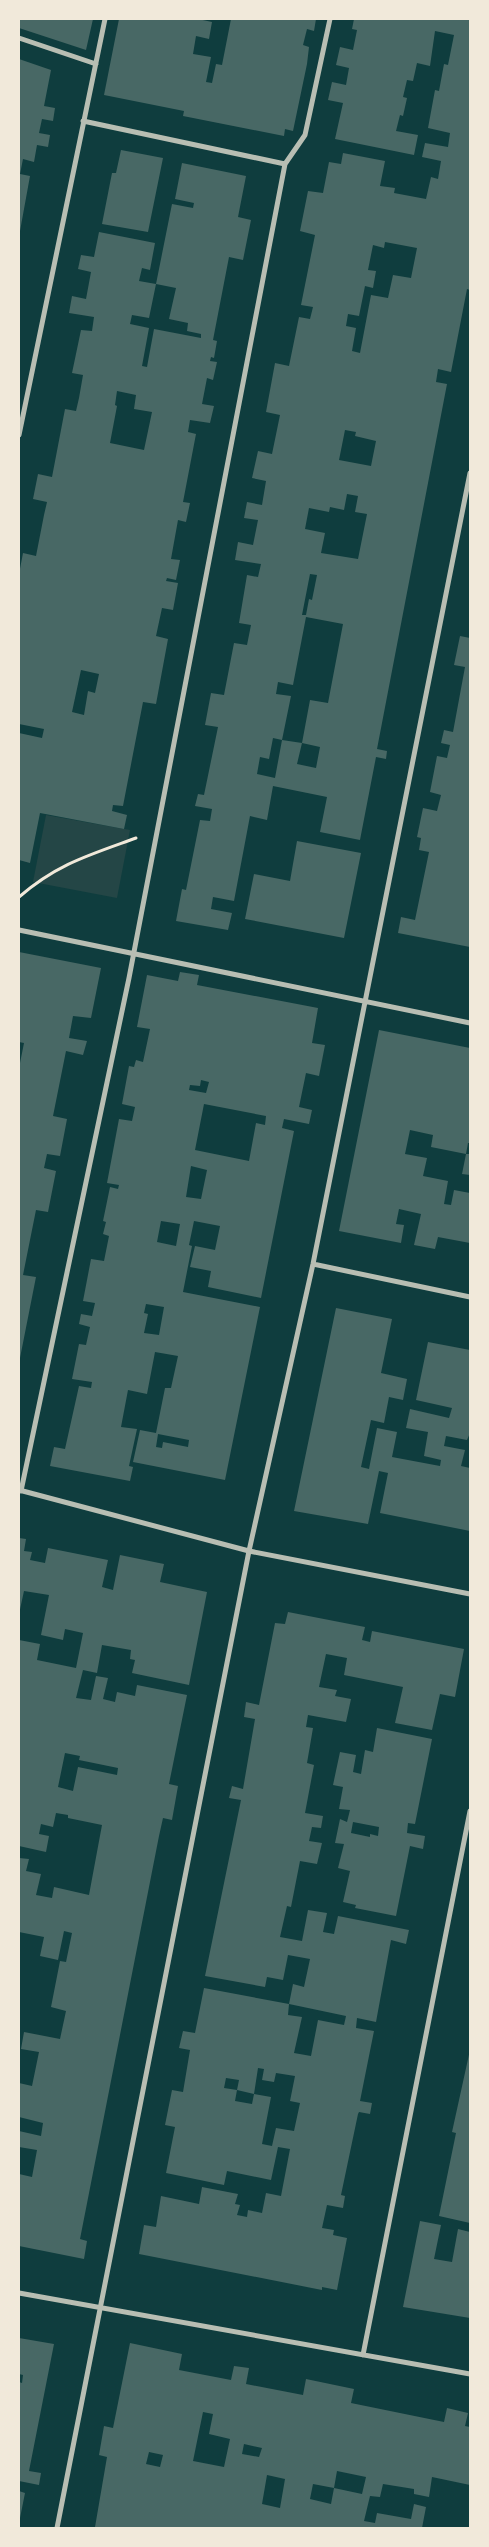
<svg xmlns="http://www.w3.org/2000/svg" width="489" height="2547" font-family="Cabin,sans-serif">
<rect width="100%" height="100%" fill="#0f3d3e"/>
<!-- green -->
<path fill="#244646" d="M46,815L130,830L117,898L33,882Z"/>
<!-- building -->
<path fill="#486865" fill-rule="evenodd" d="M19,19H93L86,50L19,28Z
M119,19H198L212,22L209,39L196,36L193,54L211,57L206,82L212,83L216,64L222,65L231,19H316L314,31L307,29L303,45L309,47L307,64L293,131L285,129L284,136L183,116L184,111L104,95Z
M354,19H470V290L467,289L451,372L438,369L436,382L447,384L377,749L387,751L386,759L376,757L360,840L320,832L327,797L273,786L267,820L250,816L234,901L213,897L211,909L232,913L228,930L176,921L182,889L186,890L200,820L210,821L212,809L195,806L198,794L204,795L218,727L205,725L211,693L224,695L234,643L247,645L251,625L239,623L247,575L258,577L261,564L235,560L238,542L253,545L258,520L244,518L247,502L262,505L266,481L252,478L258,451L272,454L280,415L266,412L275,363L289,366L299,317L310,319L313,307L301,305L315,235L300,231L308,191L323,193L329,162L341,164L343,153L385,161L380,186L395,188L394,193L426,199L431,177L438,179L441,161L422,157L425,143L448,147L450,133L428,128L435,90L439,91L444,64L448,65L454,35L435,31L430,66L417,63L413,81L407,80L403,97L407,98L403,116L400,115L396,131L418,135L414,155L335,139L343,103L328,100L332,82L346,85L349,68L336,65L340,47L353,50L357,30L352,29ZM385,242L417,248L411,278L393,275L388,298L371,295L360,353L352,351L356,328L346,326L348,314L359,316L365,286L373,288L376,271L368,270L373,245L384,248ZM345,430L356,432L355,436L376,441L371,466L339,460ZM347,494L358,496L355,512L367,514L358,559L321,553L325,533L305,529L309,508L329,512L330,507L344,510ZM310,574L317,575L312,600L309,599L306,615H302ZM306,617L343,624L328,703L310,700L302,743L320,747L316,768L297,764L302,743L282,740L275,778L257,774L260,757L269,759L273,738L282,740L291,696L276,694L278,682L293,685Z
M19,59L51,70L44,106L55,108L53,121L42,119L39,133L50,135L48,147L37,145L34,162L23,159L20,174L30,176L20,231Z
M121,150L163,158L148,232L102,224L112,173H116Z
M182,163L246,176L238,217L251,220L243,260L229,257L213,340L217,341L214,358L211,357L210,361L217,362L213,380L207,378L202,404L214,406L210,423L190,420L188,432L196,434L183,502L190,503L186,522L178,520L171,559L180,560L176,580L167,578L166,581L178,583L173,610L162,608L156,636L168,639L156,704L143,702L123,806L113,805L112,811L127,815L124,829L40,813L30,863L19,860V733L42,738L44,729L19,724V574L23,553L36,556L44,515L47,502L33,499L38,474L52,477L65,409L76,411L79,398L83,375L72,373L81,330L92,331L94,317L69,313L72,296L86,299L91,272L78,269L81,255L94,257L99,232L155,243L150,270L142,268L139,281L156,284L172,204L193,208L194,203L175,199ZM156,284L176,288L169,319L188,323L187,331L201,334V338L154,329L147,367L142,366L149,328L130,324L132,315L149,318ZM117,391L136,395L134,409L152,412L144,450L110,443L117,406L115,405ZM81,670L99,674L95,693L88,691L84,715L72,712Z
M460,636L470,638V947L398,933L401,917L415,920L429,852L419,850L421,838L417,837L423,808L437,811L441,795L430,792L437,756L447,758L450,745L441,743L444,730L453,732L465,667L454,665Z
M297,841L361,853L344,938L245,919L254,874L290,881Z
M19,952L101,968L91,1018L73,1016L69,1038L87,1041L83,1055L66,1051L53,1116L67,1119L60,1156L47,1154L44,1168L56,1171L48,1212L36,1210L23,1275L36,1277L20,1358L19,1068L24,1043L19,1042Z
M180,972L199,975L197,985L318,1008L312,1043L325,1045L319,1076L306,1073L299,1107L312,1110L309,1124L284,1119L282,1128L294,1131L261,1298L208,1287L211,1271L190,1267L195,1246L215,1250L220,1226L194,1221L189,1245L192,1246L183,1292L260,1307L225,1480L133,1462L140,1430L156,1433L165,1388H171L178,1356L155,1352L147,1394L128,1390L121,1427L137,1429L129,1466L133,1467L130,1481L50,1466L54,1447L65,1449L79,1386L91,1388L92,1382L72,1379L79,1344L86,1345L90,1327L79,1324L81,1314L92,1316L95,1303L83,1301L91,1259L104,1261L109,1236L103,1234L106,1222L103,1221L110,1187L118,1189L119,1185L107,1183L119,1119L132,1121L135,1107L122,1104L129,1066L134,1067L136,1060L143,1062L150,1029L137,1027L147,975L178,981ZM201,1080L209,1082L206,1093L189,1090L190,1085L200,1086ZM204,1104L266,1116L265,1125L256,1123L249,1161L195,1150ZM191,1166L207,1170L201,1199L186,1197ZM161,1221L180,1224L176,1246L157,1242ZM146,1304L164,1307L159,1335L144,1333L148,1314L144,1313ZM158,1434L189,1440L188,1447L163,1442L162,1448L156,1447Z
M379,1030L470,1048V1143H468L466,1154L431,1147L433,1135L410,1130L405,1154L427,1158L423,1176L448,1181L444,1204L451,1205L454,1190L470,1193V1243L438,1237L435,1249L414,1245L421,1214L399,1209L396,1224L404,1225L401,1243L339,1231Z
M466,1154H470V1175L462,1174Z
M336,1308L392,1319L381,1373L407,1379L403,1400L389,1397L384,1423L371,1420L361,1467L369,1469L377,1428L397,1432L392,1457L440,1466L441,1460L424,1456L428,1432L406,1428L410,1409L449,1418L452,1408L416,1400L428,1342L470,1350V1433L467,1440L446,1436L444,1446L465,1450L461,1466L470,1468V1531L380,1513L388,1473L379,1471L368,1524L294,1511Z
M19,1538L26,1539L24,1551L32,1552L30,1560L45,1563L48,1548L108,1560L102,1587L113,1590L120,1555L164,1564L160,1582L207,1592L189,1685L132,1673L135,1660L130,1659L131,1650L102,1645L97,1673L83,1670L76,1698L91,1700L96,1676L108,1678L103,1699L115,1702L117,1692L135,1696L137,1685L187,1695L169,1784L178,1786L172,1820L163,1818L159,1836L80,2239L87,2241L84,2259L19,2246V2174L32,2177L37,2150L19,2147V2131L41,2136L43,2123L19,2117V2083L32,2086L39,2052L21,2049L24,2032L60,2039L66,2011L51,2007L60,1961L66,1962L72,1933L64,1931L58,1960L40,1956L44,1937L19,1932V1858L29,1859L26,1871L41,1874L36,1895L52,1898L54,1887L89,1895L102,1825L68,1818V1815L56,1813L53,1827L41,1824L39,1834L49,1836L46,1852L19,1846V1640L40,1644L37,1660L76,1668L83,1633L65,1629L63,1640L41,1635L49,1595L24,1591L19,1614ZM65,1753L80,1756L79,1760L118,1768L117,1775L78,1767L73,1791L58,1787Z
M288,1612L365,1627L362,1640L370,1642L372,1631L464,1649L455,1697L440,1694L432,1730L395,1723L403,1687L344,1675L347,1658L326,1654L319,1687L337,1690L335,1696L351,1699L346,1722L308,1715L306,1727L313,1728L307,1763L314,1765L305,1813L323,1816L321,1828L312,1827L309,1841L322,1843L317,1864L300,1861L291,1907L287,1906L280,1937L302,1941L308,1910L327,1913L323,1932L334,1934L338,1916L409,1930L406,1944L391,1940L376,2022L357,2018L356,2028L374,2031L360,2101L372,2103L370,2114L359,2112L358,2114L341,2195L345,2196L343,2208L327,2205L322,2228L334,2230L333,2235L347,2238L337,2290L322,2287V2290L139,2254L144,2225L156,2227L161,2196L199,2204L202,2187L238,2194L235,2204L240,2205L237,2215L247,2217L248,2210L262,2213L266,2193L281,2196L290,2149L278,2147L271,2180L227,2171L224,2185L166,2173L175,2127L165,2125L172,2090L183,2092L190,2050L179,2048L183,2031L195,2033L204,1988L289,2004L288,2015L302,2017L294,2053L311,2056L318,2020L344,2025L346,2016L289,2004L293,1984L304,1987L310,1959L288,1955L283,1980L267,1977L265,1987L205,1976L241,1800L229,1798L232,1786L243,1789L255,1719L244,1717L246,1702L259,1705L275,1623L285,1624ZM258,2068L264,2069L262,2080L274,2082L276,2073L295,2076L290,2101L300,2103L294,2131L276,2128L272,2146L262,2144L271,2097L254,2094L252,2104L235,2101L237,2090L224,2088L226,2078L239,2080L237,2090L254,2094Z
M377,1728L432,1739L415,1824L408,1823L407,1833L425,1836L423,1849L410,1846L396,1916L355,1908L356,1905L343,1902L350,1871L338,1868L344,1844L335,1843L340,1819L347,1822L350,1810L339,1809L343,1787L333,1785L340,1752L356,1755L353,1772L361,1774L365,1750L373,1752ZM353,1822L379,1827L378,1836L370,1834V1837L351,1833Z
M470,2050V2223L439,2216L456,2133L452,2132Z
M420,2221L441,2225L434,2259L452,2262L458,2229L470,2232V2318L403,2307Z
M19,2338L54,2344L29,2471L41,2473L39,2485L19,2481V2382L22,2383L23,2375L19,2374Z
M130,2343L182,2354L179,2370L231,2380L234,2366L249,2368L246,2384L303,2395L306,2379L354,2389L351,2403L444,2422L447,2408L468,2413L465,2426L470,2427V2485L432,2477L429,2497L414,2494V2489L383,2484L380,2497L370,2496L364,2521L375,2523L377,2513L411,2519L414,2504L426,2507L422,2528L95,2527L107,2457L99,2455L104,2426L113,2428ZM203,2412L213,2414L209,2434L230,2439L224,2467L193,2461ZM244,2444L262,2448L259,2457L242,2454ZM149,2452L163,2455L160,2467L146,2464ZM337,2471L366,2477L362,2494L334,2488L331,2504L310,2499L313,2484L334,2488ZM267,2475L285,2479L280,2508L262,2504Z
M19,2491L25,2493L20,2518H19Z"/>
<g fill="none" stroke-linecap="round" stroke-linejoin="round">
<!-- path -->
<path stroke="#f1e9da" stroke-width="3" d="M19,897C57,864 89,855 136,838"/>
<!-- minor -->
<path stroke="#b8beb3" stroke-width="5" d="M19,38L96,64
M83,121L285,164
M19,435L105,19
M19,930L470,1023
M313,1264L470,1297
M19,1490L249,1551L470,1594
M21,1491L129,978L285,164L305,135L330,19
M19,2293L470,2374
M363,2355L470,1811
M57,2528L249,1551L313,1264L470,473"/>
</g>
<!-- border -->
<rect width="489" height="2547" fill="none" stroke="#f1e9da" stroke-width="40"/>
</svg>
